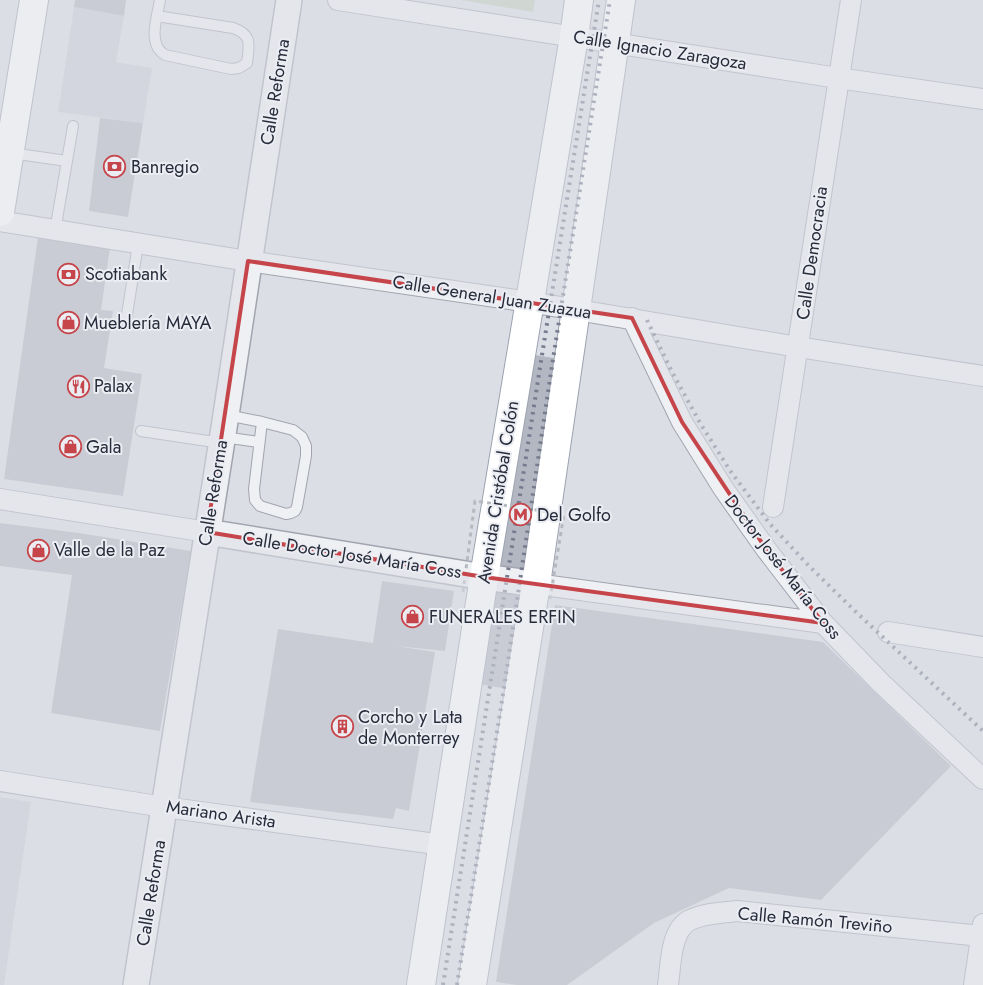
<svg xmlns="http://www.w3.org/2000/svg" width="983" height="985" font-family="Jost,sans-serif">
<rect width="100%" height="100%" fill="#dcdee5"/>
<!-- built -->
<path fill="#cacdd7" d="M74,7L124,16L116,62L152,68L143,123L58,112Z
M0,797L31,802L4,985H0Z"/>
<!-- green -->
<path fill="#c0cfbd" d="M461,0H535L533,12Z"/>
<!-- building -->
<path fill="#b3b7c2" d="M75,0H126L124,16L74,7Z
M100,118L143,123L128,217L89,211Z
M38,237L110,248L101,310L113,311L104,368L142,374L123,496L4,479Z
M529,354L566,360L514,690L478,684Z
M0,523L79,533L191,551L160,731L51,713L72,575L0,566Z
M382,581L454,591L445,651L396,646L435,652L409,811L396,808L393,819L250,802L278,629L373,643Z
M555,605L823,642L951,766L821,900L729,888L654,923L567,985H517L496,982Z"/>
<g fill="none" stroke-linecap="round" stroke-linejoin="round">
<defs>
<path id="service" d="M157,16L233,28C253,35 249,45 247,63L239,68L231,69L165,55C147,44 157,18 160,0
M11,153L67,161
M55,231L73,126
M126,321L138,244
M227,415L262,422L293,430L302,437L306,446V456L297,507L295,511L291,513L286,514L260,506L255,500L254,489L262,422
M141,431L221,443
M223,437L259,442"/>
<path id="minor" d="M338,0L838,78L983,99
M0,221L248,261L530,302L798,347L983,376
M632,318L682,422L723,488L766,549L823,623L881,683L983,779
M0,499L207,532
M773,507L851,0
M536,584L823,623
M888,632L983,647
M0,781L164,807L443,845
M668,985C671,965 670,930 690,920C704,913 722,913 737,911L981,936
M974,985L983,924"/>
<path id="tertiary" d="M207,532L484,577L536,584
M136,985L226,415L289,0"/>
<path id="primary" d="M0,212L34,0
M421,985L484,577L574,37L579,0
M472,985L536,584L621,0"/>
</defs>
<!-- service casing -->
<use href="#service" stroke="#a2a5af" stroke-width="12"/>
<!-- minor casing -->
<use href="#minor" stroke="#a2a5af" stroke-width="22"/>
<!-- tertiary casing -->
<use href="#tertiary" stroke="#a2a5af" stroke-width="28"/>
<!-- primary casing -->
<use href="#primary" stroke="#9ca2b0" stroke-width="30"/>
<!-- service -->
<use href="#service" stroke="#eef0f4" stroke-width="10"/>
<!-- minor -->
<use href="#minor" stroke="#eef0f4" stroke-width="20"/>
<!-- tertiary -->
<use href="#tertiary" stroke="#eef0f4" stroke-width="25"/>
<!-- primary -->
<use href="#primary" stroke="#fff" stroke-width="28"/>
<!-- rail -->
<path stroke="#767c8e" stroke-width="4" stroke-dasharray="2.5 5" stroke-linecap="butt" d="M647,320L671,370L700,423L731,472L770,524L810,567L856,612L983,731
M443,985L542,355L599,0
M457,985L504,688L553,359L610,0"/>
<!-- path-bridge -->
<path stroke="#b6b9c0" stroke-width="3" stroke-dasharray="4 4" stroke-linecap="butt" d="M463,592L475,501L564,514L550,599"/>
</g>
<!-- marked area -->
<path d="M0 0H983V985H0ZM248,261L632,318L682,422L766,549L823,623L484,577L207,532Z" fill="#dcdee5" fill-opacity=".55" fill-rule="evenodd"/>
<path fill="none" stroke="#c6454a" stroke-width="4" stroke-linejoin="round" d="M248,261L632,318L682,422L766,549L823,623L484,577L207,532Z"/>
<!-- icons -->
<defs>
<symbol id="bank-ring" viewBox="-11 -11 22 22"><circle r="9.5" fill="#ebedf3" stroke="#c6454a" stroke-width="1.5"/><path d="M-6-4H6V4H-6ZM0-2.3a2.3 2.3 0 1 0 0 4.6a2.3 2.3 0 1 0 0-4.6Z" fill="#c6454a"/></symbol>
<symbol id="shop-ring" viewBox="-11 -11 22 22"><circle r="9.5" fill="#ebedf3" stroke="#c6454a" stroke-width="1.5"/><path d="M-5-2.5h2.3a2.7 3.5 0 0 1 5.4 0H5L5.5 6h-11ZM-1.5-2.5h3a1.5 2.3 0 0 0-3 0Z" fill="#c6454a"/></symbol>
<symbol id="restaurant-ring" viewBox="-11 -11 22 22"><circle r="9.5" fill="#ebedf3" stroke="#c6454a" stroke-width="1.5"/><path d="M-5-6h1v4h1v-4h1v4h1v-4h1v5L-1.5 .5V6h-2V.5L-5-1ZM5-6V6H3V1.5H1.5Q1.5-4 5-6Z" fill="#c6454a"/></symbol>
<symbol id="metro-ring" viewBox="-11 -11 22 22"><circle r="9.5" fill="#ebedf3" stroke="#c6454a" stroke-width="1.5"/><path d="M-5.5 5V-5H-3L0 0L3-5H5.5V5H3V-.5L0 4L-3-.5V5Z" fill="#c6454a"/></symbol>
<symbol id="building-ring" viewBox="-11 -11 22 22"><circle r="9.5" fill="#ebedf3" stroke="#c6454a" stroke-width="1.5"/><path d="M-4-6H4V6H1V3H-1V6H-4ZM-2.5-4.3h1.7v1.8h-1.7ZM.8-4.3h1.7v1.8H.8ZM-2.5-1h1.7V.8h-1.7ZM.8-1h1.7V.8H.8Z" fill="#c6454a"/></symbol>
</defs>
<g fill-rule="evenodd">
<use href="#bank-ring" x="102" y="154" width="25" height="25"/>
<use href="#bank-ring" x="56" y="262" width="25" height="25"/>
<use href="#shop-ring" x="56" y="310" width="25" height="25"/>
<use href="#restaurant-ring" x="66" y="374" width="25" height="25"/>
<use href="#shop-ring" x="58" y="434" width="25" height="25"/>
<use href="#metro-ring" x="508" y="502" width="25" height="25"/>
<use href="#shop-ring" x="26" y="538" width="25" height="25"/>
<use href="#shop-ring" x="400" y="604" width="25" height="25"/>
<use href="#building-ring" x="330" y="714" width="25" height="25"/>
</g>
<g text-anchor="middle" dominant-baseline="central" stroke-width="4" stroke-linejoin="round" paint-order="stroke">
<!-- street labels -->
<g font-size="18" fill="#272c3b" stroke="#ebedf3">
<text transform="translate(660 50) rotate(9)">Calle Ignacio Zaragoza</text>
<text transform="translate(275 92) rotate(-81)">Calle Reforma</text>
<text transform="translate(812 253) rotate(-82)">Calle Democracia</text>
<text transform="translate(492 297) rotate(9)">Calle General Juan Zuazua</text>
<text transform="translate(498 492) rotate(-81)">Avenida Cristóbal Colón</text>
<text transform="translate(213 493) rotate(-81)">Calle Reforma</text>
<text transform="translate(352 555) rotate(9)">Calle Doctor José María Coss</text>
<text transform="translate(783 567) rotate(52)">Doctor José María Coss</text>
<text transform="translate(221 814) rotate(8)">Mariano Arista</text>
<text transform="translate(151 893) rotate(-81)">Calle Reforma</text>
<text transform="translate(815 920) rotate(5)">Calle Ramón Treviño</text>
</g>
<!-- poi labels -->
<g font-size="18" fill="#272c3b" stroke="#ebedf3" text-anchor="start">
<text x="131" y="167">Banregio</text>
<text x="85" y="274">Scotiabank</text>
<text x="84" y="323">Mueblería MAYA</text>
<text x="94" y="386">Palax</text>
<text x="86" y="447">Gala</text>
<text x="537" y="515">Del Golfo</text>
<text x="54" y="550">Valle de la Paz</text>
<text x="429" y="617">FUNERALES ERFIN</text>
<text x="358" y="717">Corcho y Lata<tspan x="358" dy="21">de Monterrey</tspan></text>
</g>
</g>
</svg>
